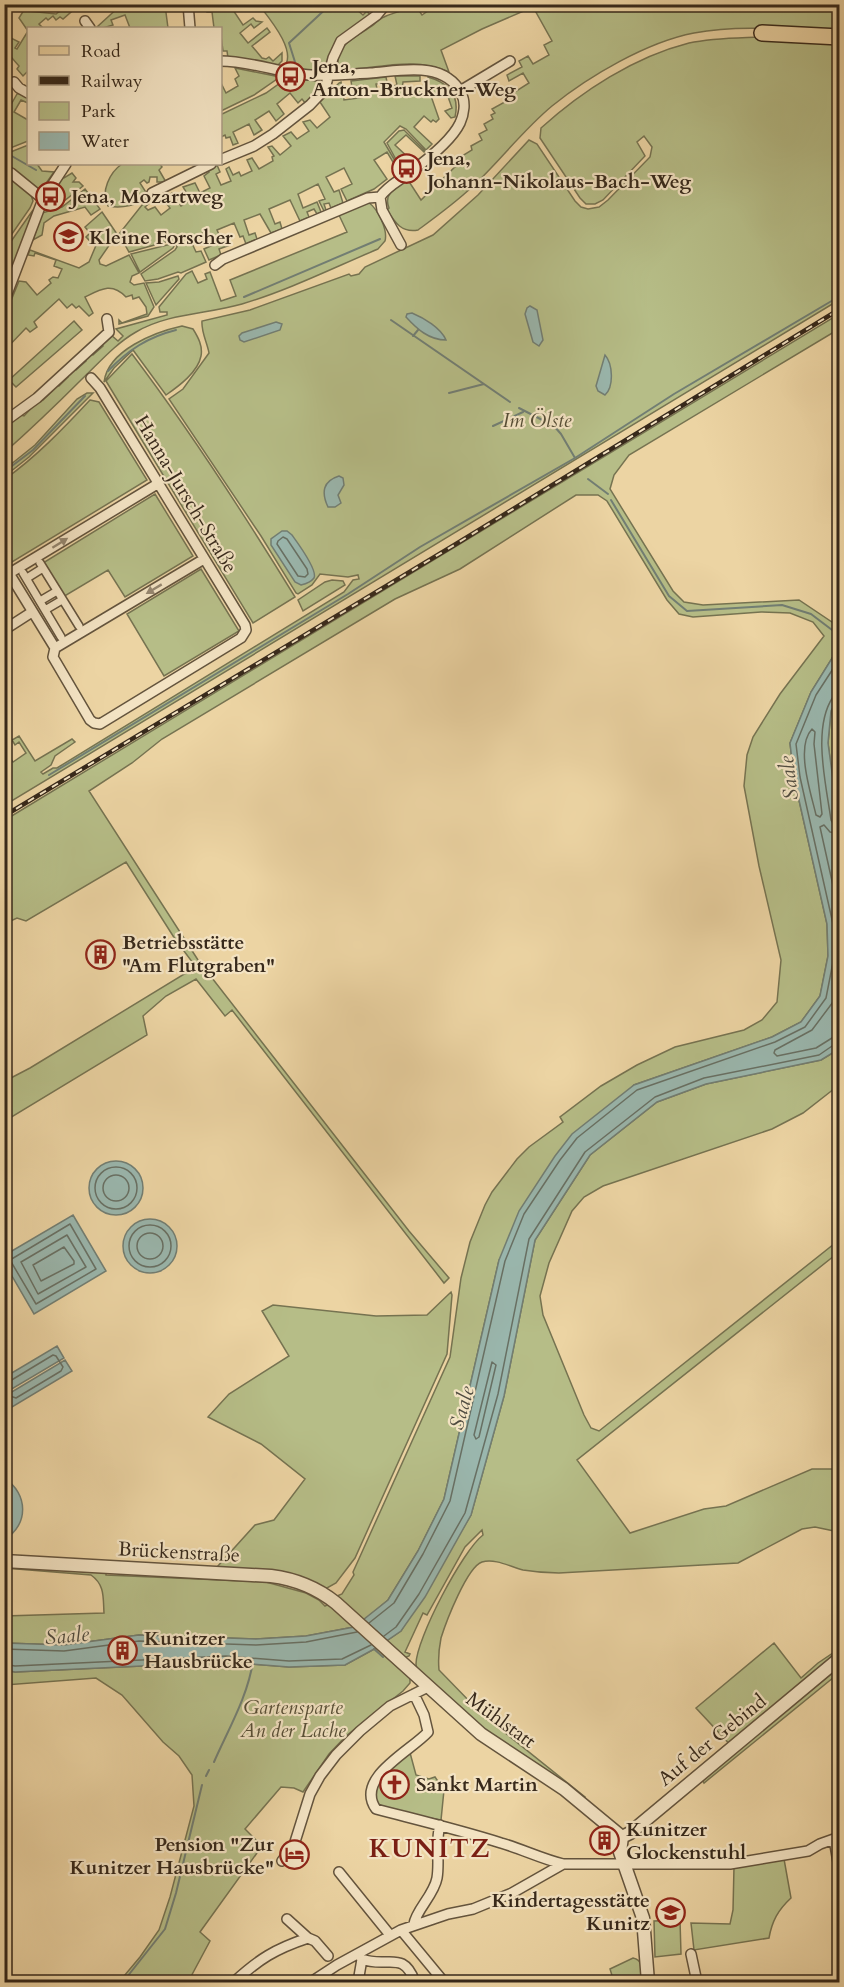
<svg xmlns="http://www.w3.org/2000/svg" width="844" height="1987" font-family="Cardo,serif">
<rect width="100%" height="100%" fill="#ecd4a3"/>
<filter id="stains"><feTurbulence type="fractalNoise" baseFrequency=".00333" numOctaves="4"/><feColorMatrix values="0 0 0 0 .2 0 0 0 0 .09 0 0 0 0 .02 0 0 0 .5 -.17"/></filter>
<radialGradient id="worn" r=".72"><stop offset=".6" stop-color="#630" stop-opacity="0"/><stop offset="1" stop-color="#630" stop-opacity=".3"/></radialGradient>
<!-- green -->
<path fill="#b6bd87" stroke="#767351" stroke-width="1.5" d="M430,4L839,5V33C792,30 741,24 694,33C647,42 589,76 552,106C523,130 500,161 472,187C455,203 437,216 418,230C402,233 395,223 387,210L389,208C383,193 396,187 408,180L421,200L463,159L462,156L472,150L471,146L482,140L479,134L487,130L484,124L493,119L491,115L495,113L492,109L514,97L513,93L529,83L523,73L509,81L507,75L522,67L519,61L528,56L533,64L549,55L544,45L552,41L533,7L482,29L441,50L449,72C417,57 382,67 348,70L339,68C332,46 358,36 372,26C376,23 379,19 384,17C393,12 402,13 408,5H415L422,15L432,8Z
M16,5H55L53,7L29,8L27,11L56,14L68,5L78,6L63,19L60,17L56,20L53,16L48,20L46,18L39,24L43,28H28V71L23,76L17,69L19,66L12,58L5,63V35L19,42L15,48L17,49L28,31L19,18L24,10L15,8Z
M121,5H165L168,28H130L125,15L111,20L113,25L103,28L97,27Z
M196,5H241L233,10L243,25L253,18L256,21L262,22L254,28L251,24L240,33L248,43L267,28L270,32L252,46L262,58L266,59L269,57L273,61L282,53V61L278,65L228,58L227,51H223L220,28H214L212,12H207V8H192Z
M259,5H359L355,8L363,15L367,11L370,15L338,39L323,70L319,71L283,68C299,53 269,18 259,5Z
M759,37L839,41V300L5,805V762L10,758L13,762L26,753L19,742L15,745L12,740L19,736L35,761L72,739L75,742L55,756L51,765L41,772L43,774L53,768H57L344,592L353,580L359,579L358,575L348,577L320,574L312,585L298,594L296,593L261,536L169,399L183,389L209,353C207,342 201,332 202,321L250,310L349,274L351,276L359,274L365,267L433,235L478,195L529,140L537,144L575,201L581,207L588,209L599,207L608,200L650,157L652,147L644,136L637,142L645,156L603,200L595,204H586L580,198L540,138L541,128C582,91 634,57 689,43C712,38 736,38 759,37Z
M235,68L280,77L254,95L221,111V83L226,93L238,86L235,79L239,76Z
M395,76H420V81L403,82L402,91L418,92V86L427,87L428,77C449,83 460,95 455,117L451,118L445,111L452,108L446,91L431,96L439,119L436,122L433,120L431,122L424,116L414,127L432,144L426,150L406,129L400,126L384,142L401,171L399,172L387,152L374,160L387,179L374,189L347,201L341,189L352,184L344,168L326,177L334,192L339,190L343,203L331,208L329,203L324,204L326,210L324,211L319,201L325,199L318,184L298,194L303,208L317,202L321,212L317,214L314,209L307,212L309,217L300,221L290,200L269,209L275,224L280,222L282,229L271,233L260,214L244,220L249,235L255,233L257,239L246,244L243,236L240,237L234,223L217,230L223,244L228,242L230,245L219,249L221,255L209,260L204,249L213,245L207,231L190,239L196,252L201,251L206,262L181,273L178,272L158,279L145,281L141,274L175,250L177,247L175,242L169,241L129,252L119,234L142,205L151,200L152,201L145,207L148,210L155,207L161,215L170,208L164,200L172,193L181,206L191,200L183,187L195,183L200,193L210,188L204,176L209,172L207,169L217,165L220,172L216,174L221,185L231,181L226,169L229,167L233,175L239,172L241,176L252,171L247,160L252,158L259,169L273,161L272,157L274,156L268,147L272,146L280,155L291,146L283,136L291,132L297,139L309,131L303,122L310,120L317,128L330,117L320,102L339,83L341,82L344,100L365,97L363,86L352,87L351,81L386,77L387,82L376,84L378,94L390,92L389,87L397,85Z
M287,78L316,81L319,84V90L306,104L302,99L298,103L290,93L277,104L284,114L276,121L269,111L255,120L262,130L254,135L249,124L233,132L238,143L233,145L230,137L226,138L225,135L221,137L220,115L266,93Z
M20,93L28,97V103L21,100L14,112L28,120V141L8,149L4,146V117L17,94Z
M404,130L425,151L424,152L406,135L395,145L413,162L406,168L403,162L399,165L387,143L399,131Z
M28,145V164H37L42,171L54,172L42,189H35L31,183L18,173L9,169L8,153Z
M122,164H160L162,167L159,170L166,182H157V177H150L149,182L147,183L144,180L140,183L149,197C138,205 122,209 108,206C100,192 110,172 122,164Z
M72,173L76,178L73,182H79L83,186L59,205L44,209L62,177L64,178Z
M5,175L10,178L31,195L33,201L30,208L5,244V215L7,212L5,209L6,206L5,203Z
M85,189L100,209L91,215L85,207L54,216L44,223L42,235L33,240L42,213L62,207Z
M368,202C378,209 388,230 385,241L378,249C333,268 289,290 242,304C208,314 168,313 136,332C115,344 99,363 81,380C56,405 31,429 5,452V426L21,415L24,416L40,399L43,400L52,391V388L55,385L59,386L68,377V374L73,369L76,370L86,361L85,358L90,354L93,355L103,346L102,343L111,335L118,341L123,336L116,329L167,315V312H160L159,307L186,274L192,271L198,283L207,279L205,274L210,272L221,301L236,296L230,280L347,232L338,213Z
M33,210L13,272L5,279V250Z
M102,212L117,234L99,260L100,264L106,266L129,255L139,273L132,276L130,282L134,285L144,283L154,307L148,316L119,324V320L122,323L147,314L146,307L139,297L133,299L132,295L126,297C112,282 101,289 85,297L93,313L89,316L79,306L76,308L72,304L67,308L59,299L34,322L37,327L30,332L26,328L5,350V318L10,309L8,308L19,281L26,282L37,295L51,283L49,280L53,277L58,278L62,269L54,266L56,260L35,253L34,256L28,255L30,250L79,268L89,262L97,243L90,241L86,237L90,233L85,227Z
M171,244L174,246L173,248L140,272L131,254Z
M178,276L179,279L156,305L146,283L159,282Z
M839,314V329L629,455L614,475L610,489L673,591L684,602L703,605L799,600L832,622H839V647L811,692L790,743L794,778L827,924L828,956L820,996L801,1022L772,1037L634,1085L499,1260L444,1499L418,1551L388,1600L363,1621L337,1596L342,1594L354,1575L353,1572L450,1357L461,1278L470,1242L485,1205L492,1192L517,1159L529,1147L563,1122L560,1117L601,1086L637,1065L675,1047L744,1030L762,1020L777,1002L781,960L759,866L744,786L747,755L753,737L780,694L824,636L813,622L790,613L761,612L693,617L679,614L667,600L607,501L598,495H576L460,569L395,599L162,739L132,763L89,791L198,960L409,1231L449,1278L444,1283L232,1010L225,1016L196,979L166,996L143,1016L147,1035L5,1121V1081L30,1068L186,973L184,969L193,963L175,939L126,862L26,921L17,918L6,923L5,926V820Z
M74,321L82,330L16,387L9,380Z
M182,326L193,329C198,337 203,346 201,356C198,372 179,386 166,395L133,350L114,368L104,382C108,350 155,332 182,326Z
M132,354C191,432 244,514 295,597L253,623L106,381Z
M87,393H93L29,457L5,476V469L35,445L77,399Z
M90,400L99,402L147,480L12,562L5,550V479C36,457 63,429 90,400Z
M155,494L193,556L125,597L108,570L63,597L43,563Z
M201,569L239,631L164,676L127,614Z
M332,580L343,581L345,585L303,611L298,600L325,582Z
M839,697V831L828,743L831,711Z
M839,1049V1085L803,1113L772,1129L603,1186L584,1197L572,1211L549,1263L540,1296L543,1315L584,1415L591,1428L599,1431L839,1240V1252L577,1460L630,1533L704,1509L726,1506L812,1469H839V1532L815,1527L802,1529L738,1563L559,1573C547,1573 535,1572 523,1570C511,1567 495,1558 482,1562C467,1567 446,1622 441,1638C439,1648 438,1659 439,1670L475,1707L504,1732L585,1797L584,1799L501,1743L418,1673C418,1670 416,1667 416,1664C416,1639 463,1550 483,1535L482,1530L465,1547L427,1615L423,1613L405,1652L410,1654L409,1656L404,1658L385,1642L401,1631L471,1515L504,1396L535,1240L590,1155L657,1102L706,1084L821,1060Z
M451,1292L452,1295L447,1354L355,1558L336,1583L327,1588L217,1567L255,1525L274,1520L305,1479L261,1444L208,1417L229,1394L289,1356L262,1311L273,1305L376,1316L427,1315Z
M5,1566L106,1572V1575L266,1582L306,1593L319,1600L325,1606L329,1604L354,1627L306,1636L256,1639L139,1635L64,1645L5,1643L4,1616L104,1613C103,1597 105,1585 91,1575L5,1568Z
M774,1643L801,1678L818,1663L839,1649V1673L704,1783L701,1778L735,1750L696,1708Z
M376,1648L410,1678V1683L403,1691L346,1736L329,1754L303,1792L294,1788L281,1787L245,1829L262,1846L200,1932L210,1941L188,1982H119L140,1957L159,1930L170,1897L194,1806L192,1775L179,1756L163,1742L122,1695L96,1678L5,1685L4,1670L15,1672L227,1662L289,1667L345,1665Z
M409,1749L416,1775L429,1779L435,1777L444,1790L441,1820L396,1812L373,1802L374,1786Z
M784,1859L791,1898C778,1910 772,1921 769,1938L694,1950L691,1923L730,1924L733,1910L734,1867Z
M680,1920L681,1954L655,1957L654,1921Z
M633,1958C644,1960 643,1973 644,1982H614L610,1969Z"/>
<!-- water -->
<path fill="#9ab7ae" stroke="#727e73" stroke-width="1.5" d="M530,306L537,310L543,340L539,346L533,342L525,314L527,308Z
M412,313C424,318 441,328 446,340C429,340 417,329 406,317L407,314Z
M276,322L282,324L280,330L244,342L240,340L239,336L242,333Z
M605,355C613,364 614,387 605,395L598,391L596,386Z
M339,476L343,478L344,485L338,495L341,503L335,507H328C321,492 323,481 339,476Z
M282,531H287L292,535C297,542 318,570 314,578C311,582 305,584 301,585L295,582L271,545V539Z
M839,647V696L831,711L828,743L840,831L839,1049L821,1060L706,1084L657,1102L590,1155L535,1240L504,1396L471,1515L425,1597L401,1631L376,1648L345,1665L289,1667L227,1662L15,1672L5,1670L4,1643L64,1645L139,1635L256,1639L306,1636L354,1627L388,1600L418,1551L444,1499L499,1260L519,1211L555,1156L572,1134L634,1085L772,1037L801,1022L820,996L828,956L827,924L794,778L790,743L811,692Z
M89 1188a27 27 0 1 1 54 0a27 27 0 1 1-54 0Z
M73,1215L106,1271L34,1314L5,1264V1255Z
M123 1246a27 27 0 1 1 54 0a27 27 0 1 1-54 0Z
M57,1346L64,1358L5,1393V1377Z
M65,1360L72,1371L12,1407L5,1396Z
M5,1479C28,1493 29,1525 5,1539Z"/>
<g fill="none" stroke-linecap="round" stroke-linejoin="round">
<!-- shore -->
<path stroke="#687064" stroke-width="1.5" d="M283,537L287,539L307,569L308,574L305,577L298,576L277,544L278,541Z
M840,695L833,697C812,728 826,784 831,820L834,825L840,826
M812,729L815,732L814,744L822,814L820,817L816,815C811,793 795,747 812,729Z
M840,834L830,832L824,825L820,827L840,917
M840,968L833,1002L812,1030L775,1050L774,1053L777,1056L816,1048L832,1038L840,1036
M95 1188a21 21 0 1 1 42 0a21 21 0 1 1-42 0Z
M103 1188a13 13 0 1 1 26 0a13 13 0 1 1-26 0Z
M70,1224L96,1269L36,1304L10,1260Z
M129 1246a21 21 0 1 1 42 0a21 21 0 1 1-42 0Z
M137 1246a13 13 0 1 1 26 0a13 13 0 1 1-26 0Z
M67,1235L86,1267L38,1294L21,1262Z
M64,1247L74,1261V1264L41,1281L33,1265Z
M492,1362L496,1365L479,1437L476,1439L474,1435Z
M4,1382L10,1381L53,1355L56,1356L63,1367L61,1371L16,1398L4,1394
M369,1623L394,1603L423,1554L450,1501L505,1261L524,1214L560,1160L577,1138L637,1090L775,1042L805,1027L826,998L834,957L833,924L800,777L796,744L816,695L840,658
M384,1636L396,1627L419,1594L465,1513L498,1394L529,1239L585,1152L655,1097L704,1078L819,1055L835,1044H840
M4,1649L64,1651L139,1641L256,1645L306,1642L357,1632
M4,1664L15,1666L226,1656L289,1661L342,1659L371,1645"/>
<!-- stream -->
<path stroke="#727e73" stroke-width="2" d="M295,62L289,43L331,4
M10,155L36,170
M244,297L380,239
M391,320L510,402
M413,336L418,330
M108,371C128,350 148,337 176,330
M449,393L484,384
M519,408L554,426L561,434L575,458
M493,426L523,412
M4,472L33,450L85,396
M588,479L608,494
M611,500L669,596L687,611L782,605L811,614L840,636
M49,775L348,594L420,547L575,458L674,394L840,296
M374,1649L383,1657
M214,1762C228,1730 248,1696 253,1661
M206,1776L209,1770
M123,1982L165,1929L176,1893L202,1785"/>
<defs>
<path id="pedestrian" d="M40,563L79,626
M23,573L61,637
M27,578L43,568
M40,601L57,591
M45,610L62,600"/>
<path id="minor" d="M188,4L190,28
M385,6L402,4
M85,21L90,28
M220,61C251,61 280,73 311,75C330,76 350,74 370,73C400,71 444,60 461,93C466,102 464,114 460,123C452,140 423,163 408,174C397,182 388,186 380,197L382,210L401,245
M14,82L19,88L28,93
M460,91L510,61
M220,160L254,146L273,134L310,105L325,89L333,58L341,41L377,15L386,4
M4,171L11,173L43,199
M152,193L211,164
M215,265L223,259L368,198L380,197
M4,302L43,199L66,164
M4,422L37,398L109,332L107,319
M4,565L55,648
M10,573L159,483
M4,630L32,612
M55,648L53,657L90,720L94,723L100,724L241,638L246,630L245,625L100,388L91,378
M55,648L204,559
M414,1694L424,1715L428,1732C411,1751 354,1778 376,1809C418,1820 460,1830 501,1843C522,1849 542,1859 563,1864
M282,1861L294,1845L310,1794L320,1776L336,1755L360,1731L390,1706L428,1687
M339,1872L390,1935
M287,1919L308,1938L315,1941L328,1956
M414,1924C416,1910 434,1895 437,1878C440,1860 435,1843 440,1825
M401,1930L444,1982
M691,1954L697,1982
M362,1959C387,1969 403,1949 415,1982
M234,1982C259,1959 275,1949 308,1938
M311,1982L337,1965L401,1930L448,1914L473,1909L512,1893L563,1864H730L808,1851L820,1844L834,1839L840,1874
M358,1982L362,1959L360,1956"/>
<path id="tertiary" d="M4,1561L271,1576C295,1579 316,1587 336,1603L481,1734L564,1789L622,1837
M622,1837L630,1833L840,1658
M622,1837L620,1852L643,1918L648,1982"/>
<path id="primary" d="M762,33L840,37"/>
</defs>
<!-- pedestrian casing -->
<use href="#pedestrian" stroke="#64543d" stroke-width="10"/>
<!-- minor casing -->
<use href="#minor" stroke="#64543d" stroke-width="12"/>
<!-- tertiary casing -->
<use href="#tertiary" stroke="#64543d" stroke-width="15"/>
<!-- primary casing -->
<use href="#primary" stroke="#37291b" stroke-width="18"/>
<!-- pedestrian -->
<use href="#pedestrian" stroke="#f3e3c3" stroke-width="7"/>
<!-- minor -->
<use href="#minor" stroke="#f3e3c3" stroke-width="9"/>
<!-- tertiary -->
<use href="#tertiary" stroke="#f3e3c3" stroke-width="12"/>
<!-- primary -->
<use href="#primary" stroke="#ecd4a3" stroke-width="15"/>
<defs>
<path id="rail" d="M4,816L456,544L840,309"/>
</defs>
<!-- rail casing -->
<use href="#rail" stroke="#37291b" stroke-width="4.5"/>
<!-- rail -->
<use href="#rail" stroke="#f3e3c3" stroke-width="2" stroke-dasharray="7" stroke-linecap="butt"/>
</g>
<!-- one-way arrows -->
<defs><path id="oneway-solid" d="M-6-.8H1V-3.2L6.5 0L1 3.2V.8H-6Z" transform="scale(1.5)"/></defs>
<g fill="#95866f">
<use href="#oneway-solid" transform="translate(60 543) rotate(-32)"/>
<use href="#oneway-solid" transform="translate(154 589) rotate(149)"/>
</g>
<!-- icons -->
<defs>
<symbol id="bus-ring" viewBox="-11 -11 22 22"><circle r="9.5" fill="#f3e3c3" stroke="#8f2418" stroke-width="1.5"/><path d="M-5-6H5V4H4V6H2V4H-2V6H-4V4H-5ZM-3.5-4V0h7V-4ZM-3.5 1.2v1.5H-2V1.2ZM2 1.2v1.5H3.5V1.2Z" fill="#8f2418"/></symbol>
<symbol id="school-ring" viewBox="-11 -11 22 22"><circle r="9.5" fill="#f3e3c3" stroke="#8f2418" stroke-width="1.5"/><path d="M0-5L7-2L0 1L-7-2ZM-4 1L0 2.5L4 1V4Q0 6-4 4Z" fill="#8f2418"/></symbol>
<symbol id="building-ring" viewBox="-11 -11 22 22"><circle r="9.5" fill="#f3e3c3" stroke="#8f2418" stroke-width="1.5"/><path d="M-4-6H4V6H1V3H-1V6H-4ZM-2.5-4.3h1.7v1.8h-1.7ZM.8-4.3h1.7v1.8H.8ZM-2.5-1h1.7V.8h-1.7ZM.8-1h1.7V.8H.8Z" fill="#8f2418"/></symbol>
<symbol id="church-ring" viewBox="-11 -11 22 22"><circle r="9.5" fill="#f3e3c3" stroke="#8f2418" stroke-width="1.5"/><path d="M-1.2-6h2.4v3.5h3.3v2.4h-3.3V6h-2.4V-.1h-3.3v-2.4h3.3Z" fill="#8f2418"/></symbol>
<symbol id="hotel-ring" viewBox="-11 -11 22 22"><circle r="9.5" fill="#f3e3c3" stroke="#8f2418" stroke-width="1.5"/><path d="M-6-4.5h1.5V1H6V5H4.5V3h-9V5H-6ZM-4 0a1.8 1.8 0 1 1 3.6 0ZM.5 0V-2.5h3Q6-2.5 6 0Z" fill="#8f2418"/></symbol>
</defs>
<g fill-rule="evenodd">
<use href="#bus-ring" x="274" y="60" width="33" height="33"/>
<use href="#bus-ring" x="390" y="152" width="33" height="33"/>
<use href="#bus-ring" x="34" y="180" width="33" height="33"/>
<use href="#school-ring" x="52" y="220" width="33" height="33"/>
<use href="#building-ring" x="84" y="938" width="33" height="33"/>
<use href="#building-ring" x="106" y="1634" width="33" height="33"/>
<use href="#church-ring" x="378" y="1768" width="33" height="33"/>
<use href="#building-ring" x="588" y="1824" width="33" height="33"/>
<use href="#hotel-ring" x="278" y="1838" width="33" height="33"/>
<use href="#school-ring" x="654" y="1896" width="33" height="33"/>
</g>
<g text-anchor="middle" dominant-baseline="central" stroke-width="4.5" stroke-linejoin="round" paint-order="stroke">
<!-- poi labels -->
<g font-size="20" font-weight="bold" fill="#37291b" stroke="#f3e3c3" text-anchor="start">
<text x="312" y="66">Jena,<tspan x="312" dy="23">Anton-Bruckner-Weg</tspan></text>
<text x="427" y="158">Jena,<tspan x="427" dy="23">Johann-Nikolaus-Bach-Weg</tspan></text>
<text x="71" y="196">Jena, Mozartweg</text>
<text x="89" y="237">Kleine Forscher</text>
<text x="122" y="942">Betriebsstätte<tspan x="122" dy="23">"Am Flutgraben"</tspan></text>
<text x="144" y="1638">Kunitzer<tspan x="144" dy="23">Hausbrücke</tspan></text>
<text x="416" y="1784">Sankt Martin</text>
<text x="626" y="1829">Kunitzer<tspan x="626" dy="23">Glockenstuhl</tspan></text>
<text x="274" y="1844" text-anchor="end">Pension "Zur<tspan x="274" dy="23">Kunitzer Hausbrücke"</tspan></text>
<text x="650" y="1900" text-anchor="end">Kindertagesstätte<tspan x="650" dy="23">Kunitz</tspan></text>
</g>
<!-- park labels -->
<g font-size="20" font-style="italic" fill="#574e36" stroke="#f3e3c3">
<text x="537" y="420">Im Ölste</text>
<text x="293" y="1707">Gartensparte<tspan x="293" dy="23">An der Lache</tspan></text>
</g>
<!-- street labels -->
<g font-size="20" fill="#37291b" stroke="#f3e3c3">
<text transform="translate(186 494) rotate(59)">Hanna-Jursch-Straße</text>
<text transform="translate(179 1552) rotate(3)">Brückenstraße</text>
<text transform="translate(501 1720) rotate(36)">Mühlstatt</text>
<text transform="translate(712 1740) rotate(-39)">Auf der Gebind</text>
</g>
<!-- water labels -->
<g font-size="21" font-style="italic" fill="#504c40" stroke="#f3e3c3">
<text transform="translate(789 778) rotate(-97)">Saale</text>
<text transform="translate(462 1408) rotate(-75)">Saale</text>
<text transform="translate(67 1636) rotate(-5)">Saale</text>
</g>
<!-- district labels -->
<g font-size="26" font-weight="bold" letter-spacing="1.5" fill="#7a1f14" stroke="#f3e3c3">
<text x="430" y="1848">KUNITZ</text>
</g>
</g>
<!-- margin -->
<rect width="844" height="1987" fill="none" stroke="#ecd4a3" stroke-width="24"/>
<rect x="6" y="6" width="832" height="1975" fill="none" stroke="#37291b" stroke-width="3"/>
<rect x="12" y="12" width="820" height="1963" fill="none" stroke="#37291b" stroke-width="1.5"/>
<!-- legend -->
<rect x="27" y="27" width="195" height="138" fill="#f3e3c3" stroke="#a89980" stroke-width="1.5"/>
<rect x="39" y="46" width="30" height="9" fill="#ecd4a3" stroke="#a89980" stroke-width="1.5"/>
<text x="81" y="57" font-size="18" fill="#37291b">Road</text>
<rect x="39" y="76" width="30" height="9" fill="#37291b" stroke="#a89980" stroke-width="1.5"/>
<text x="81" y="87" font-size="18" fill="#37291b">Railway</text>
<rect x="39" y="102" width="30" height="18" fill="#b6bd87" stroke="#a89980" stroke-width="1.5"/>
<text x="81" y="117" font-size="18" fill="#37291b">Park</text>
<rect x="39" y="132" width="30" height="18" fill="#9ab7ae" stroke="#a89980" stroke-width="1.5"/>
<text x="81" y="147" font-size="18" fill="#37291b">Water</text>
<rect width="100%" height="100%" filter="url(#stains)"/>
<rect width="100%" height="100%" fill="url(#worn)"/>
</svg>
